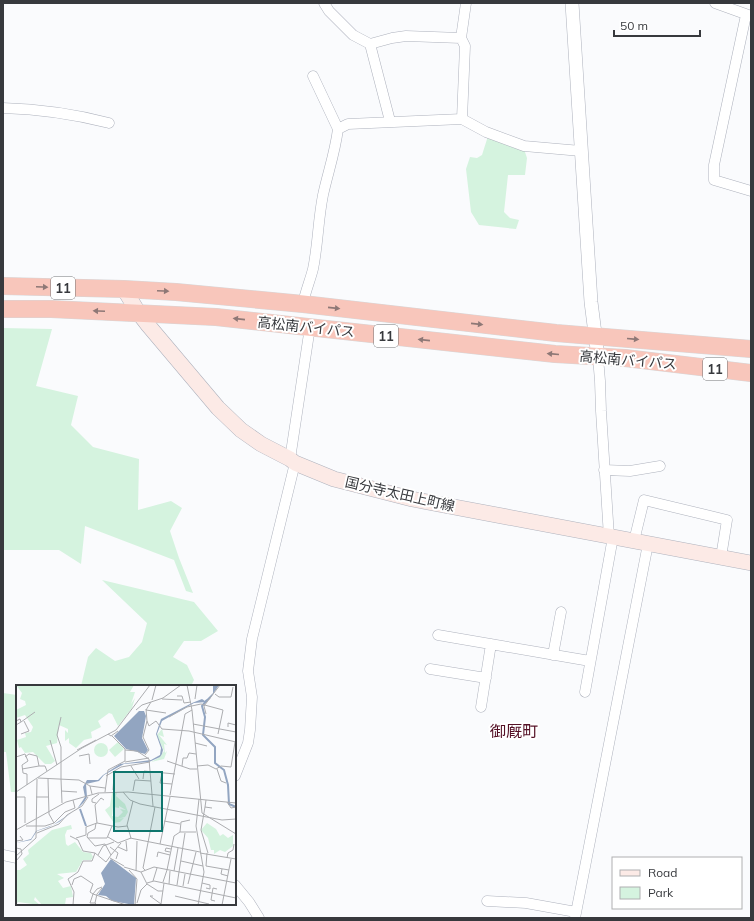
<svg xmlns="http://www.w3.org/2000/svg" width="754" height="921" font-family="Mulish,'Noto Sans JP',sans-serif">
<rect width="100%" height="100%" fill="#fafbfd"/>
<!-- green -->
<path fill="#d5f3df" d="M488,136L514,148L524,149L527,158L525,175H508L504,212L510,218L519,220L516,229L479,225L471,212L466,169L470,157L477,158L482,155Z
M3,328L52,329L36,386L78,396L71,425L93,447L139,459L138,510L171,501L182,508L170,531L179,558L193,593L186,591L174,560L85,526L81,564L59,550H3Z
M102,580L194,602L218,631L201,641H184L173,657L187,665L194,680L191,686H81L88,657L96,648L115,661L129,657L142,642L147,623Z
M3,693L17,695V792H11L6,752H3Z"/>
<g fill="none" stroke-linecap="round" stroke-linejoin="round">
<defs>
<path id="minor" d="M324,3L329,11L353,35L370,44L390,121
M715,3L751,16
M746,15L714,165V180L751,191
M370,44L392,38L406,36L461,38
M313,76L338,129
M3,108C39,109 74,114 109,123
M462,119L465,46L461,38L466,3
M303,304C305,292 310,281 313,269C318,245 318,220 323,195C328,172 335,153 338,129L348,124L462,119L486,132L524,146L581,151
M598,357L600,381L601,411L609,537
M290,459L310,327
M604,470L630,471L660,466
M634,541L644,500L727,520L721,557
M438,635L590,661
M553,655L561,612
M430,669L486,678
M585,692L613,537
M481,707L491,644
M235,776L248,743L250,730L252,697L248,671L252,639L295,463
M3,855L17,858
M235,885L249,902L259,918
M487,901L526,903L576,912
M575,918L648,544"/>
<path id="tertiary" d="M572,3L591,302L598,357"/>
<path id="secondary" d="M124,289L138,312L148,325L218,408L241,430L261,444L290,459L295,463L334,479L412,499L751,563"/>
<path id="trunk" d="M3,286L124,289L176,292L303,304L556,333L751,349
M3,309H51L216,317L555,354L625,358L751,373"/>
</defs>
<!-- minor casing -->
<use href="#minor" stroke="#aeb2bd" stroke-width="11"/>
<!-- tertiary casing -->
<use href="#tertiary" stroke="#aeb2bd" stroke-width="14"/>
<!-- secondary casing -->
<use href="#secondary" stroke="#aeb2bd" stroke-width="16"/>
<!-- trunk casing -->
<use href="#trunk" stroke="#d7d7d8" stroke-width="18"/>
<!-- minor -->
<use href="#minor" stroke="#fff" stroke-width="10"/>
<!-- tertiary -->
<use href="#tertiary" stroke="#fff" stroke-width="13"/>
<!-- secondary -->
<use href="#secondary" stroke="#fceae6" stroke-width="15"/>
<!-- trunk -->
<use href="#trunk" stroke="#f8c6bb" stroke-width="17"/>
</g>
<!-- one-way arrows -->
<defs><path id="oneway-solid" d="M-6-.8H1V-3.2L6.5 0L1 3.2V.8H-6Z"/></defs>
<g fill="#8e7876">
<use href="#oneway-solid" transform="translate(42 287) rotate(2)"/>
<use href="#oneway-solid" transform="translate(163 291) rotate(3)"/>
<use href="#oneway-solid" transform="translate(334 308) rotate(6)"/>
<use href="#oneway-solid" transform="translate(99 311) rotate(-178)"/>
<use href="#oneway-solid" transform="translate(239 319) rotate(-174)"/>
<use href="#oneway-solid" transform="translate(477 324) rotate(6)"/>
<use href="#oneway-solid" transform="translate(633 339) rotate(5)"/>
<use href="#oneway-solid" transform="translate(424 340) rotate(-174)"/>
<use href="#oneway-solid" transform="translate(553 354) rotate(-175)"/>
</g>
<g text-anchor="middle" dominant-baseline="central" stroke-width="4" stroke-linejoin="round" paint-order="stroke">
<!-- shield labels -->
<g fill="#fff" stroke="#737477" stroke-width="1">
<rect x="51" y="277" width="24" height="22" rx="3"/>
<rect x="374" y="325" width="24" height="22" rx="3"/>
<rect x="703" y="358" width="24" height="22" rx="3"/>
</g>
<g font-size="13" font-weight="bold" fill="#37393d">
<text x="63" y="288">11</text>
<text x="386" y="336">11</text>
<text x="715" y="369">11</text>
</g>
<!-- street labels -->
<g font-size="14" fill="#37393d" stroke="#fff">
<text transform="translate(306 327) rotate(6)">高松南バイパス</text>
<text transform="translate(628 360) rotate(5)">高松南バイパス</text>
<text transform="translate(400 494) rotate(13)">国分寺太田上町線</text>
</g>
<!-- quarter labels -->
<g font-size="16" fill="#551126" stroke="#fff">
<text x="514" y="731">御厩町</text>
</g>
</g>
<!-- overview -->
<g transform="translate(16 685)">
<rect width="220" height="220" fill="#fafbfd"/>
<path d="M0,0H118L114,7H119L115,19L119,13L116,23L102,41L96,29L93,28L82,36L85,42L75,47L76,53L68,55L60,63L53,58V53L49,56V45L52,48V44L43,40L41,58L30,61L39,76L35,79H29L17,67L9,68L5,62L3,63L1,55L10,52L9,48L15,47L17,42L9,30L0,33V25L10,20L9,16L4,14L6,8ZM146,44L148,52L143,50L151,60L148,59L149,68L151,66L148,74L135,77L144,72L148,66L141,50ZM102,57L108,64L99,72L93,65ZM78 65a7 7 0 1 1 14 0a7 7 0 1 1-14 0ZM96,108H101L100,111L109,119L112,127L109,132L101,134L108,133L104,137L98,138L89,125L94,121ZM103,121L110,125L104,124L107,127L102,132L96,131L97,122L103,123ZM191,138L200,144L204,151L207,149L212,153L217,150V161L209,167L204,165L198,169V165H195L192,153L185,145ZM55,140L56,144L51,145L49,150L50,159L52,161L59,157L67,167L75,168L77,172L75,175H67L60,187L41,189L48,193L42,196L47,203L55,201L57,212L50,213L49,220H26L19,212L18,215L24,220L2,217L0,220V185H4L11,180L7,174L13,169L12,165L36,145Z" fill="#d5f3df" fill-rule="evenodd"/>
<path d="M197,0H203L194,14L190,17L178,18L146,36L141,49L147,65L146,69L144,72L133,77L108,79L88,90L83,96L70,99L71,112L68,117L62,123L43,137L33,142L21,146L15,155L0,158L15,154L20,146L37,140L61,124L69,112L67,102L71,95H82L87,90L104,79L135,75L144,70L145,63L140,49L145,34L176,18L186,14L189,16L197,8ZM123,26H128L130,31L126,53L132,65L129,69L110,64L98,51ZM95,174L120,193L118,220L96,216L90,211L82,210L89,199L85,188Z" fill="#92a5c1"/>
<path fill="none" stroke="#92a5c1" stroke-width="2" d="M191,15L186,21L189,32L187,50L199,62V78L208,85L212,100L213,119L220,122M64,124L70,141"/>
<path fill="none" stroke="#acadb0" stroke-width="1" d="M171,0L176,25L186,128L220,149M199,9L203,12H215L217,2M161,11H166L168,18L175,17M146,14L166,15M179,14L181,0M136,15L140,0M135,17L130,25L150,28M120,25L126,20L147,13L165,0M190,29L188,21L204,0M153,32L171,22L185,19L207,25L202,49M0,36L4,34L5,37L0,40M131,36L133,41L140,36L146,44L173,46L220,57M5,37L19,27M177,39L220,47M212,42V38L220,40M5,49L13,46L8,36M92,49L95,51L102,46M34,55L41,80M179,58L191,61M61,65L80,55M109,65L121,66L133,74L137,121M129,70L133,65L127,52L131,36L130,24M63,71L73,69L74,79M0,72L9,69L12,76L6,80L7,88L11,89V100M9,72L13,69L21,71L23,81H29L31,86M151,76L174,84H181M109,77L133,73M115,81L123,94M166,81L167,73H171L173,68L180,69M181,81L192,80L200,84L205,81L215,82L219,57M6,84L23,81M201,84L205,96L210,98M146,88L144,98L156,99M90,91L105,82L134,77M22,93L63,95L74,101L76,109M32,94L33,129L38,138M45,94V62L41,50L45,32M45,94L46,118M127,94L128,86L159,89M74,101L89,103M97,105L98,91M45,106L61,107M117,106L119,95L135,96M0,107L66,63L100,45L134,0M89,107L92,85L109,76V64L96,51M107,107L114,115L124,119L206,135L220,134M154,110L169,29L176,25M0,112H9V138M20,112H33M190,115L189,122L196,123M211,117L215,123L220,122M80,118L76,117V114L83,109M189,122L185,145L192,168M148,136L164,139M80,138L79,144L72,148L71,152L79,161L89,159L95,170L105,158M81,138L79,120L85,113L88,115M10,141H29L38,138L49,127L59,123L57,115M0,145L50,117L82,108L112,107L220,118M164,147H180M21,148L43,139L51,130L66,121L72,112M54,151L62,155L67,166L79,168M92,152L102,158L115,153L111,140L117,116M60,153L70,150V142L81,138L102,142L111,141M72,153H91L96,141M114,153L184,167M0,156L7,155L4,151M144,159L154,112M94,162L102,168L100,174M102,162L111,166L110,156M0,163L5,164L6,169L0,176M154,167L149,166L150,163L155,164M184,168L220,174M82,170L87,161L98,157M0,171L20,153L21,94M141,172L142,167L154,170M94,173L108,181M211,173L212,168L217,165L218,159M165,176L187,181M190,181L213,185M190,181L191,168M108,182L125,187L138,182L220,198M206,184L205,189L212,191M113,185L121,194L119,220M129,185L127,183L139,122M151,185L158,151L164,147L165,137L174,135M120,186L121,156M158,186L162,163M137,196L141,183M147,197L151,185M131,198L138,196L220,213M186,198L194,200V204L190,203M131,199L142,206H147M153,199L154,186M172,199L180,167M56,200L58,194L65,191L77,199L74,207L77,209L110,220M161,200L169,148M167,201L169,189M137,211H134L145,219L148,198M159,211L193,219M199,216L195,215L197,203L201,204M79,218H74L77,209L81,204L86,202M121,218L125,205L131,199L125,187M57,220L58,207L52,194L62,187L67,176H76L79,168L90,177L95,170M81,220L79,218L81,209L86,203M182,220L188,187L180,141L183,114M206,220L215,174"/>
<path fill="#0f766e" fill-opacity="0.15" stroke="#0f766e" stroke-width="2" d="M98,87H146V146H98Z"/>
<rect width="220" height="220" fill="none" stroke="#37393d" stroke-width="2"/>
</g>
<!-- border -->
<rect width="754" height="921" fill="none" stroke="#37393d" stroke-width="8"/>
<!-- legend -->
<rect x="612" y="857" width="130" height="52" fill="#ffffff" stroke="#afb0b1"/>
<rect x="620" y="870" width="20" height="6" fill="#fceae6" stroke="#afb0b1"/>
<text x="648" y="877" font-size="12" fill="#37393d">Road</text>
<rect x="620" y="887" width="20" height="12" fill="#d5f3df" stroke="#afb0b1"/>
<text x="648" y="897" font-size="12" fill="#37393d">Park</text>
<!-- scale -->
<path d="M614 30v6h86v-6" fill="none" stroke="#37393d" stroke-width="2"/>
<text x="620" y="30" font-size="12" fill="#37393d" stroke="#ffffff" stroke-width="3" paint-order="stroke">50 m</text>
</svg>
